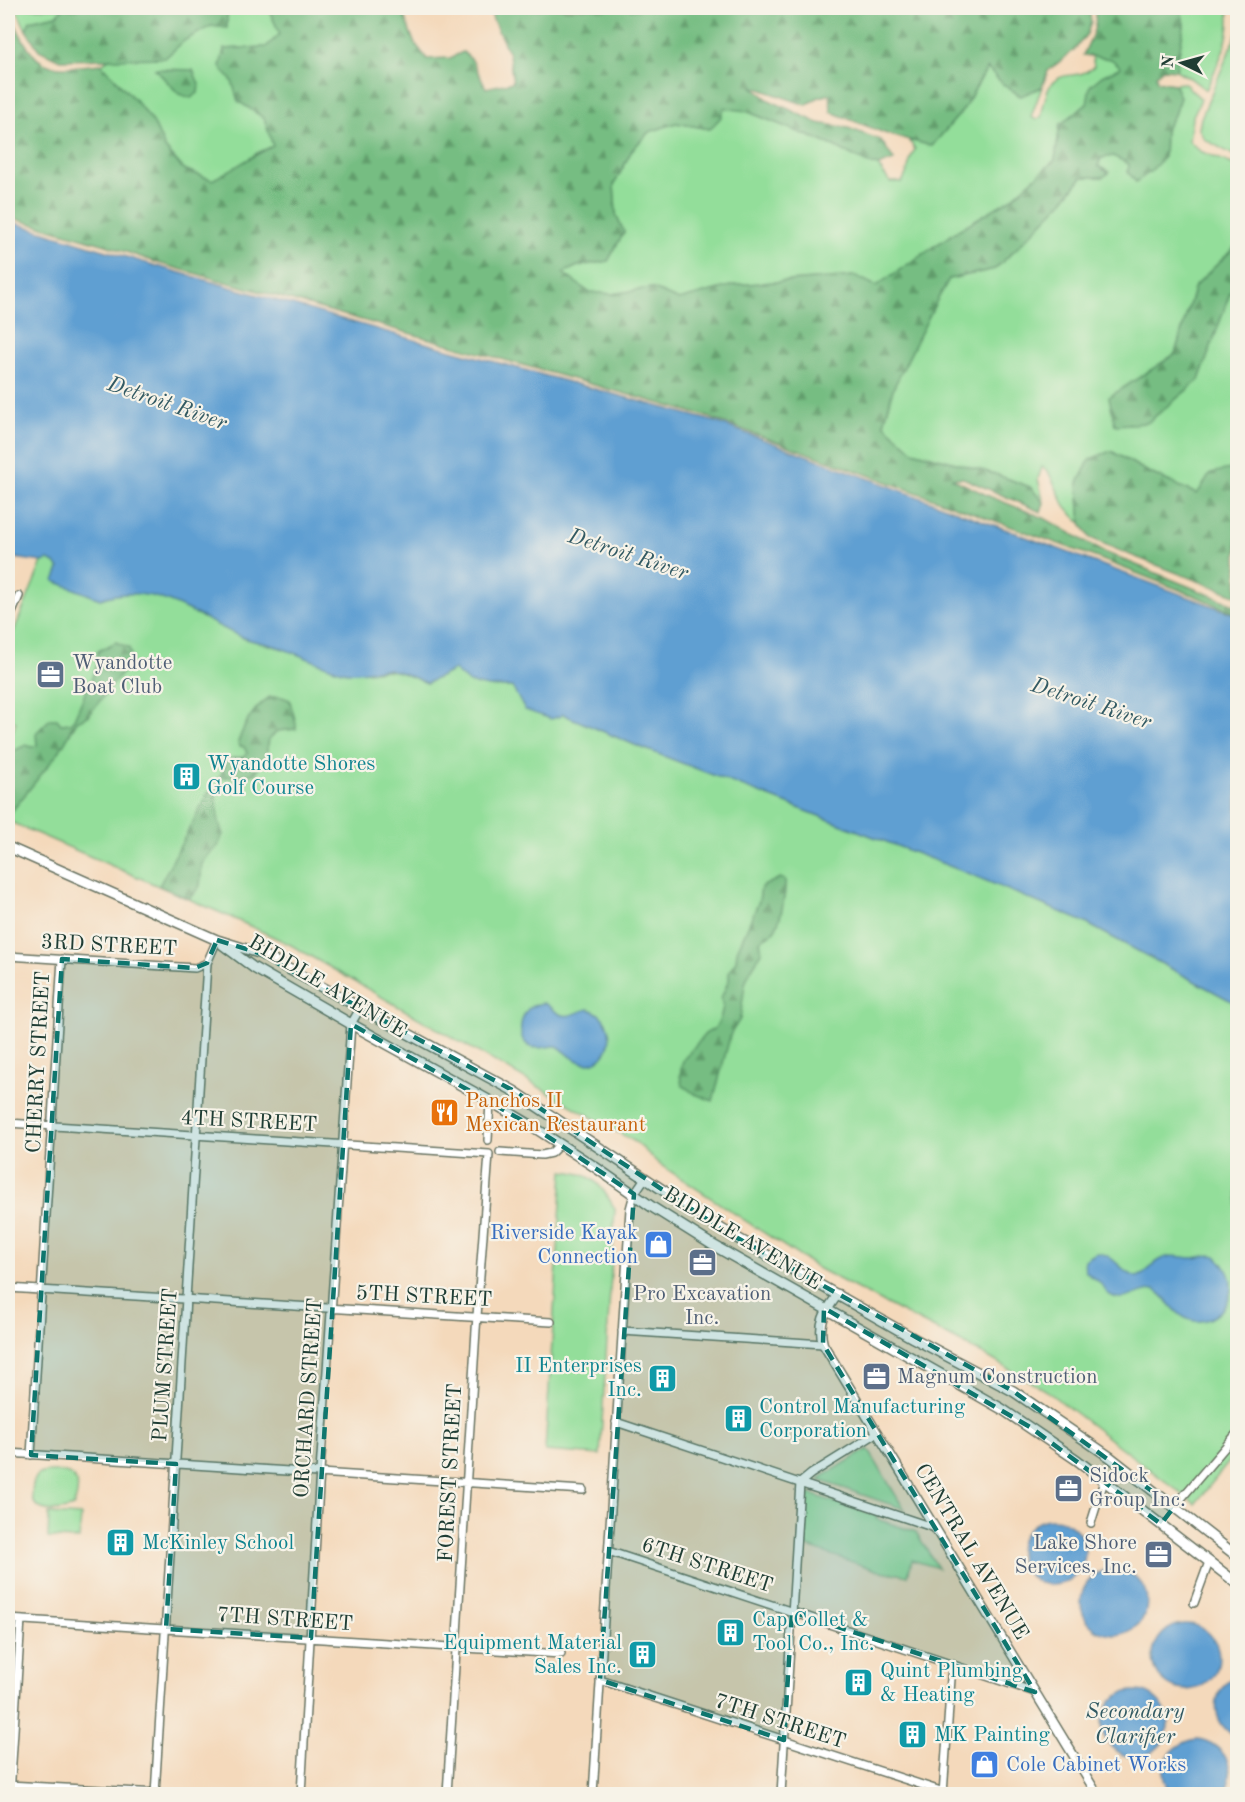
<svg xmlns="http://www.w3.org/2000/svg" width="1245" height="1802" font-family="'Old Standard TT',serif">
<defs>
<pattern id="forest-firs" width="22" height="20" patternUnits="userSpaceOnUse" patternTransform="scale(1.5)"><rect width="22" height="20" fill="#76bd82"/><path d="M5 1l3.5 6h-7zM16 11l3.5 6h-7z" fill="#609b6b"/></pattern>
</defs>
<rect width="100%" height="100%" fill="#f7f3e8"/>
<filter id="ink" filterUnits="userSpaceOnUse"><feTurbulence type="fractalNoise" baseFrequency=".0167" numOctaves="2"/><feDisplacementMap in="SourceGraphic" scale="12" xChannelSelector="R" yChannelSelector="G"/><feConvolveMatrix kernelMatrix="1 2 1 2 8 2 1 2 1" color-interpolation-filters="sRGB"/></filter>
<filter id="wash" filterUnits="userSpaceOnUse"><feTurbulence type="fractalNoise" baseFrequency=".008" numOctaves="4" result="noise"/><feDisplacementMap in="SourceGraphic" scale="24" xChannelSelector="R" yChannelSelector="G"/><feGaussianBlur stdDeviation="1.35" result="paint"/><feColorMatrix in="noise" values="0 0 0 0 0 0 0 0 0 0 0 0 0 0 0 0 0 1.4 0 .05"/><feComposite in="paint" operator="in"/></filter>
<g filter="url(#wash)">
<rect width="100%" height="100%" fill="#f4d9bb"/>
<!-- green -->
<path fill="#93de9a" stroke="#598e67" stroke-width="1.5" d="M16,8H63L57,15L30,21L26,30Z
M227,8H268L280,34L266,47L224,49L238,101L264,117L273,146L257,153L241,165L212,180L184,169L165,148L153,122L136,101L101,64L111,58H165L185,40L211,26L227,28Z
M1181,8H1228C1233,38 1218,63 1206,90L1190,78L1176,70L1184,25Z
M1237,33L1238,157H1237L1204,139L1199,129L1201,118Z
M1092,56L1111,59L1122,67L1102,76L1087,104L1060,125L1055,160L1011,199L960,229L876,286L855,276L734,285L679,300L651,288L612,294L588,292L562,273L578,266L608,261L624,232L616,214L614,185L632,150L649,132L676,123L710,129L724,107L746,111L834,146L866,162L878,166L890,182H902C909,172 908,161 915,149L909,140L932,146L963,110L987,68L1004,85L1020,96L1042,87L1031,117L1036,120L1041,117C1046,96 1046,76 1072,75C1082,74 1086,73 1094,66Z
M1184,83L1201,99L1192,118L1189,141L1200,151L1237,166V245L1195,286L1175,354L1147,423L1199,380L1230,293L1237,286V472L1231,469L1197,494L1150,473L1111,451L1090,459L1078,483L1081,523L1066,508L1048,471L1042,467L1038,479L1044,503L1030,487L995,474L913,451L884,424L893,389L935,304L949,279L995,269L1021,244L1061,203L1082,177H1103L1109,172L1098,166L1101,158L1113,156L1130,164L1129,172L1136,182L1164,157L1165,130L1174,115L1180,97L1174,84Z
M48,559L55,563L60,569L55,581L100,599L112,595L135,593L153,595L178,605L243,638L369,672C396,667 403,674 427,683L454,670L488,687H512L562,714L635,745L970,874L1082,921L1237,1004V1452L1195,1504L1048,1392L983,1354L819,1269L659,1164L637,1143L289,944L228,916L8,821V744L16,722L8,718V646L42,562Z
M563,1171C593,1173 601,1184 615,1209L600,1455L545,1451Z
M868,1449L904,1509L819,1480L820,1478Z
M46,1472C52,1472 60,1471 66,1473C82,1477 78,1496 73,1507C63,1511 43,1514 35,1504C30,1498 32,1482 37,1476C39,1474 43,1473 46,1472Z
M810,1494L877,1516L876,1519L916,1532L938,1568L912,1560L908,1576L876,1570L805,1546L808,1495Z
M49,1514L81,1516L79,1539L48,1538Z"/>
<!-- forest -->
<path fill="url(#forest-firs)" stroke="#4a7d5b" stroke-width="1.5" d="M8,8C16,25 28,59 48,65C62,70 86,65 101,64L136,101L153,122L165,148L183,169L212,180C233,169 252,156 273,146L264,118L238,101L232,81L220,67L224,49L266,47L280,34L268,8H401L414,42L427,59L450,58L463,52L472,60L486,88L513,82L509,54L493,20L490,8H1089L1091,22L1087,34L1074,50L1048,71L1042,87L1021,96L1004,85L987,68L963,110L932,146L887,134L831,112L830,94L817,98L806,105L751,86L769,100L818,123L848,128L881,140L894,160L878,166L866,162L834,146L746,111L724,108L721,117L710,129L676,123L649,132L632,150L614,185L616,214L624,232L608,261L578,266L563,273L589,292L612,294L651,288L679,300L734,285L856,276L876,286L960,229L1011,199L1055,160L1060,125L1087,104L1090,86L1102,76L1121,67L1111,59L1083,55C1091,37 1099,28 1094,8H1181L1184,25L1176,70L1163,69L1156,75L1157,81L1174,84L1180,97L1174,115L1165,130L1164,157L1151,171L1136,182L1128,172L1129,164L1113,156L1101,158L1098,166L1109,173L1103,177H1082L1061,203L1021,244L995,269L949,279L935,304L893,389L884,424L913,451L995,474L1030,487L1044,503L1041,512L963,478H951L991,497L1044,518L1102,551L1237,606V614L1198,597L1095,557L705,416L158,263L106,245L8,217Z
M63,8H227V28L211,26L185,40L165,58L60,60L39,50L26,30L30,21L57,15Z
M155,69L193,70L199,84L198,93L191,98L179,94Z
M1237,245V286L1230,293L1199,380L1147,423L1115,425L1109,397L1175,354L1195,286Z
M1111,451L1150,473L1197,494L1211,473L1231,469L1237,472V596L1128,554L1090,538L1081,523L1078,483L1090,459Z
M116,642L129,648L131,656L127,666L88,716L77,721L59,752L8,816V755L9,753L26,745L32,747L37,746L36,733L50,719H57L61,724L70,723L74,719L98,663L97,656L98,651Z
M270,697H282L290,700C291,710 297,720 296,729L277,731L269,739L266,756L255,774L219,778L229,759L244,757L247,753L244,747L240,746L238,742C245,723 253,708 270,697Z
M213,789L215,791L219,823L223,834L218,846L209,854L202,864L200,886L189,899L159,886L209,792Z
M780,878L785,880C786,891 781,926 772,933C768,937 764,937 760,941L762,952L749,973L745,984L740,1019L731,1033L713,1101L695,1094L682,1085L680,1075L683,1060L705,1034L715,1028L720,1019L723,1007L721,998L729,980V971L736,961L737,951L759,901L761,887Z"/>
<!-- water -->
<path fill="#5f9fd2" stroke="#3f6e83" stroke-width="1.5" d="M8,221L153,265L429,344L716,422L1237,615V1004L1082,921L970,874L635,745L562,714L561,716L551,719L525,710L512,687H488L469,683L454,670L427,683C414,678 398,669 384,669C368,670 353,675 338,670C317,663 298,654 278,647C266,643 253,642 242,637C195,617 155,580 100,599L54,581L59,569L55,563L48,560L42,562L8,557Z
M543,1003C550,1005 553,1011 560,1014C569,1019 580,1010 589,1009C624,1021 610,1071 581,1062C571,1059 566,1051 557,1046C549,1045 537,1051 529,1046C516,1038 520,1017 529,1008C533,1005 538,1004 543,1003Z
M1096,1253C1115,1253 1120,1273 1137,1277C1147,1274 1151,1265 1160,1260C1171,1253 1181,1258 1193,1258C1201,1258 1207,1253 1216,1256C1224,1263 1231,1274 1231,1285C1232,1304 1215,1323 1195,1321C1175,1318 1170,1299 1155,1290C1139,1288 1126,1305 1110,1295C1104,1291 1103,1285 1098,1281C1089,1274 1082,1273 1085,1260Z
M1019 1552a33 33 0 1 1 66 0a33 33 0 1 1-66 0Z
M1081 1602a33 33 0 1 1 66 0a33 33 0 1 1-66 0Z
M1153 1657a33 33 0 1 1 66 0a33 33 0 1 1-66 0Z
M1237,1675H1238L1237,1737C1209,1724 1210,1689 1237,1675Z
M1102 1724a33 33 0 1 1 66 0a33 33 0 1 1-66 0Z
M1197,1739C1224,1742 1241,1772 1222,1794H1172C1152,1771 1169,1743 1197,1739Z"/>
</g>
<g filter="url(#ink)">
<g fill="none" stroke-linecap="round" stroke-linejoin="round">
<defs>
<path id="minor" d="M8,622L19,596
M8,956L195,968L207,963
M8,1123L489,1154L476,1330L447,1794
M488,1140L490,1101
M500,1152L542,1155L551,1153L560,1144
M8,1288L551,1322
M622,1331L823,1344
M616,1422L935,1528
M8,1453L583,1490
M31,1455L62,959
M1174,1507L1238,1432
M1091,1523L1104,1481
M608,1551L1035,1692
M1194,1603L1209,1562
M8,1619L561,1654
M600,1680L950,1794
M8,1785L177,1794
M10,1794L21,1620
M155,1794L207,963L217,940
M301,1794L319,1486L351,1024L361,1007
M593,1794L630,1209L634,1194L645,1178
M781,1794L800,1483L811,1474L877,1433
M943,1794L952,1664"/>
<path id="tertiary" d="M838,1294C826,1311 817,1322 823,1344L1097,1794"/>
<path id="secondary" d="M8,847L217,940L259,953L514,1091L723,1230L913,1338L1013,1391L1110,1457L1238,1557
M223,945L254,968L351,1024L490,1101L532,1126L595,1167L652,1207L711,1244L1002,1409L1077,1460L1238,1584"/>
</defs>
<!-- minor casing -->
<use href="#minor" stroke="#6a7463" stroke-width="10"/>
<!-- tertiary casing -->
<use href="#tertiary" stroke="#6a7463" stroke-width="11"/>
<!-- secondary casing -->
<use href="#secondary" stroke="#6a7463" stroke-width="12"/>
<!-- minor -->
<use href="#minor" stroke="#fff" stroke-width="7"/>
<!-- tertiary -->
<use href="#tertiary" stroke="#fff" stroke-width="8"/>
<!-- secondary -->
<use href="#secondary" stroke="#fff" stroke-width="9"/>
</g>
</g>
<!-- marked area -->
<path fill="#0f766e" fill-opacity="0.2" stroke="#0f766e" stroke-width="4.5" stroke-dasharray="12 8" stroke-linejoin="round" d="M217,940L259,953L514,1091L723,1230L1013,1391L1174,1507L1161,1524L1030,1427L824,1308L823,1344L1035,1692L792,1612L784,1740L600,1680L634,1194L532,1126L351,1024L311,1638L166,1629L176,1464L31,1455L62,959L195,968L207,963Z"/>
<!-- icons -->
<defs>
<symbol id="office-square" viewBox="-11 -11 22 22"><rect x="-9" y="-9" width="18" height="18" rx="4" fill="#5c6f8a" stroke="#f7f3e8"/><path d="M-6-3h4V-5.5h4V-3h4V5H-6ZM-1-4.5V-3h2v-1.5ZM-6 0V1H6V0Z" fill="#fff"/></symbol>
<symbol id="building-square" viewBox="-11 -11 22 22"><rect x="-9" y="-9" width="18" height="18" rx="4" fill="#0f9aa8" stroke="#f7f3e8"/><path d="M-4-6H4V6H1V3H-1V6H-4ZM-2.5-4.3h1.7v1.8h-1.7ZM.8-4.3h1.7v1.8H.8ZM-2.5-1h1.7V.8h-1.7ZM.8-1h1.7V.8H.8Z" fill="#fff"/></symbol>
<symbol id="restaurant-square" viewBox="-11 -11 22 22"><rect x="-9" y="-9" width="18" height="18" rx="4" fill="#e8710a" stroke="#f7f3e8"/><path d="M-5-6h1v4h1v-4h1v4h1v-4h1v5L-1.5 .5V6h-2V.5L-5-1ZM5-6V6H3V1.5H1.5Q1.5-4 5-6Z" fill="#fff"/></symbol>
<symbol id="shop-square" viewBox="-11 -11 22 22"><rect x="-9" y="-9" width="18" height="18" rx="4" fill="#3f7fe0" stroke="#f7f3e8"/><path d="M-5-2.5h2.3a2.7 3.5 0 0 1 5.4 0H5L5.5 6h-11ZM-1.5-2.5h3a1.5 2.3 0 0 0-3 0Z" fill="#fff"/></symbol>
</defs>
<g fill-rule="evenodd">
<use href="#office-square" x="34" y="658" width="33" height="33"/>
<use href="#building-square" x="170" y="760" width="33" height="33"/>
<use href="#restaurant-square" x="428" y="1096" width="33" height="33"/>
<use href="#shop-square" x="642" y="1228" width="33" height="33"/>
<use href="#office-square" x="686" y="1246" width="33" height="33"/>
<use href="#office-square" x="860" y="1360" width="33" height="33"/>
<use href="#building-square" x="646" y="1362" width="33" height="33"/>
<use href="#building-square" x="722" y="1402" width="33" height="33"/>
<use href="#office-square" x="1052" y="1472" width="33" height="33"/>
<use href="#building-square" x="104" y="1526" width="33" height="33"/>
<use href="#office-square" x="1142" y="1538" width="33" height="33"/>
<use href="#building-square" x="714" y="1616" width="33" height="33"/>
<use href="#building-square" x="626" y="1638" width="33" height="33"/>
<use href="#building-square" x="842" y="1666" width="33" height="33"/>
<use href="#building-square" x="896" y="1718" width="33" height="33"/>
<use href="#shop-square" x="968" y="1748" width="33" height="33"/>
</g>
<g text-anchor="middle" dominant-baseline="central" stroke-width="4.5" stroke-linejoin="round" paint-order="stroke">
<!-- service labels -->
<g font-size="21" fill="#4e5e75" stroke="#f7f3e8" text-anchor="start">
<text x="72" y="663">Wyandotte<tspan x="72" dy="24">Boat Club</tspan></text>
<text x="702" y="1294" text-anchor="middle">Pro Excavation<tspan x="702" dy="24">Inc.</tspan></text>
<text x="897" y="1377">Magnum Construction</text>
<text x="1089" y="1476">Sidock<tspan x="1089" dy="24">Group Inc.</tspan></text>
<text x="1137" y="1543" text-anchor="end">Lake Shore<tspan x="1137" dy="24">Services, Inc.</tspan></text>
</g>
<!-- culture labels -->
<g font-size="21" fill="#0d838f" stroke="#f7f3e8" text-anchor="start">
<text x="207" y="764">Wyandotte Shores<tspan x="207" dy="24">Golf Course</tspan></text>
<text x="642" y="1366" text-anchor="end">II Enterprises<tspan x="642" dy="24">Inc.</tspan></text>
<text x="759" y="1407">Control Manufacturing<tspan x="759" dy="24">Corporation</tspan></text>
<text x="142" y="1543">McKinley School</text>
<text x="752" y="1620">Cap Collet &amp;<tspan x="752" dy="24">Tool Co., Inc.</tspan></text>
<text x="622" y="1643" text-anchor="end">Equipment Material<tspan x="622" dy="24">Sales Inc.</tspan></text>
<text x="880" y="1671">Quint Plumbing<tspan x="880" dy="24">&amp; Heating</tspan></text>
<text x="934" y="1735">MK Painting</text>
</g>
<!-- street labels -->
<g font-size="21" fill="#1f3d34" stroke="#f7f3e8">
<text transform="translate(109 946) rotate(3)">3RD STREET</text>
<text transform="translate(327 987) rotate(31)">BIDDLE AVENUE</text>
<text transform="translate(39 1062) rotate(-87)">CHERRY STREET</text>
<text transform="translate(249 1122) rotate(3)">4TH STREET</text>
<text transform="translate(742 1239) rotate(31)">BIDDLE AVENUE</text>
<text transform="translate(424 1297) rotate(3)">5TH STREET</text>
<text transform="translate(166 1365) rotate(-86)">PLUM STREET</text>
<text transform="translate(309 1398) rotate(-86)">ORCHARD STREET</text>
<text transform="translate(451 1473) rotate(-87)">FOREST STREET</text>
<text transform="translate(971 1552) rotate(59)">CENTRAL AVENUE</text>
<text transform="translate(707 1566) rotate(18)">6TH STREET</text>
<text transform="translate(285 1620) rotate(4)">7TH STREET</text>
<text transform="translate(780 1722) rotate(18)">7TH STREET</text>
</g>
<!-- food labels -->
<g font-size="21" fill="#c56008" stroke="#f7f3e8" text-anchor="start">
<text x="465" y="1101">Panchos II<tspan x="465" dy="24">Mexican Restaurant</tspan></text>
</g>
<!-- shop labels -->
<g font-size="21" fill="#366cbe" stroke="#f7f3e8" text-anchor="end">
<text x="638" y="1233">Riverside Kayak<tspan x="638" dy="24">Connection</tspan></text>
<text x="1006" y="1765" text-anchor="start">Cole Cabinet Works</text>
</g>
<!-- water labels -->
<g font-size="22" font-style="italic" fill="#325a63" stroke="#f7f3e8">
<text transform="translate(167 404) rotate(19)">Detroit River</text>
<text transform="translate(628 555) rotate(18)">Detroit River</text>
<text transform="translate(1091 704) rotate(18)">Detroit River</text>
<text x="1135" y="1712">Secondary<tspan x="1135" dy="25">Clarifier</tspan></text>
</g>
</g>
<!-- margin -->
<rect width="1245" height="1802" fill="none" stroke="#f7f3e8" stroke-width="30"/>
<!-- north arrow -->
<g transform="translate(1182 63) rotate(275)" stroke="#f7f3e8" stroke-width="4.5" paint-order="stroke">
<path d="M0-4.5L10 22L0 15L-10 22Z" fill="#1f3d34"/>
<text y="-9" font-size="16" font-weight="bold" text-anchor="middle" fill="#1f3d34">N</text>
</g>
</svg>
